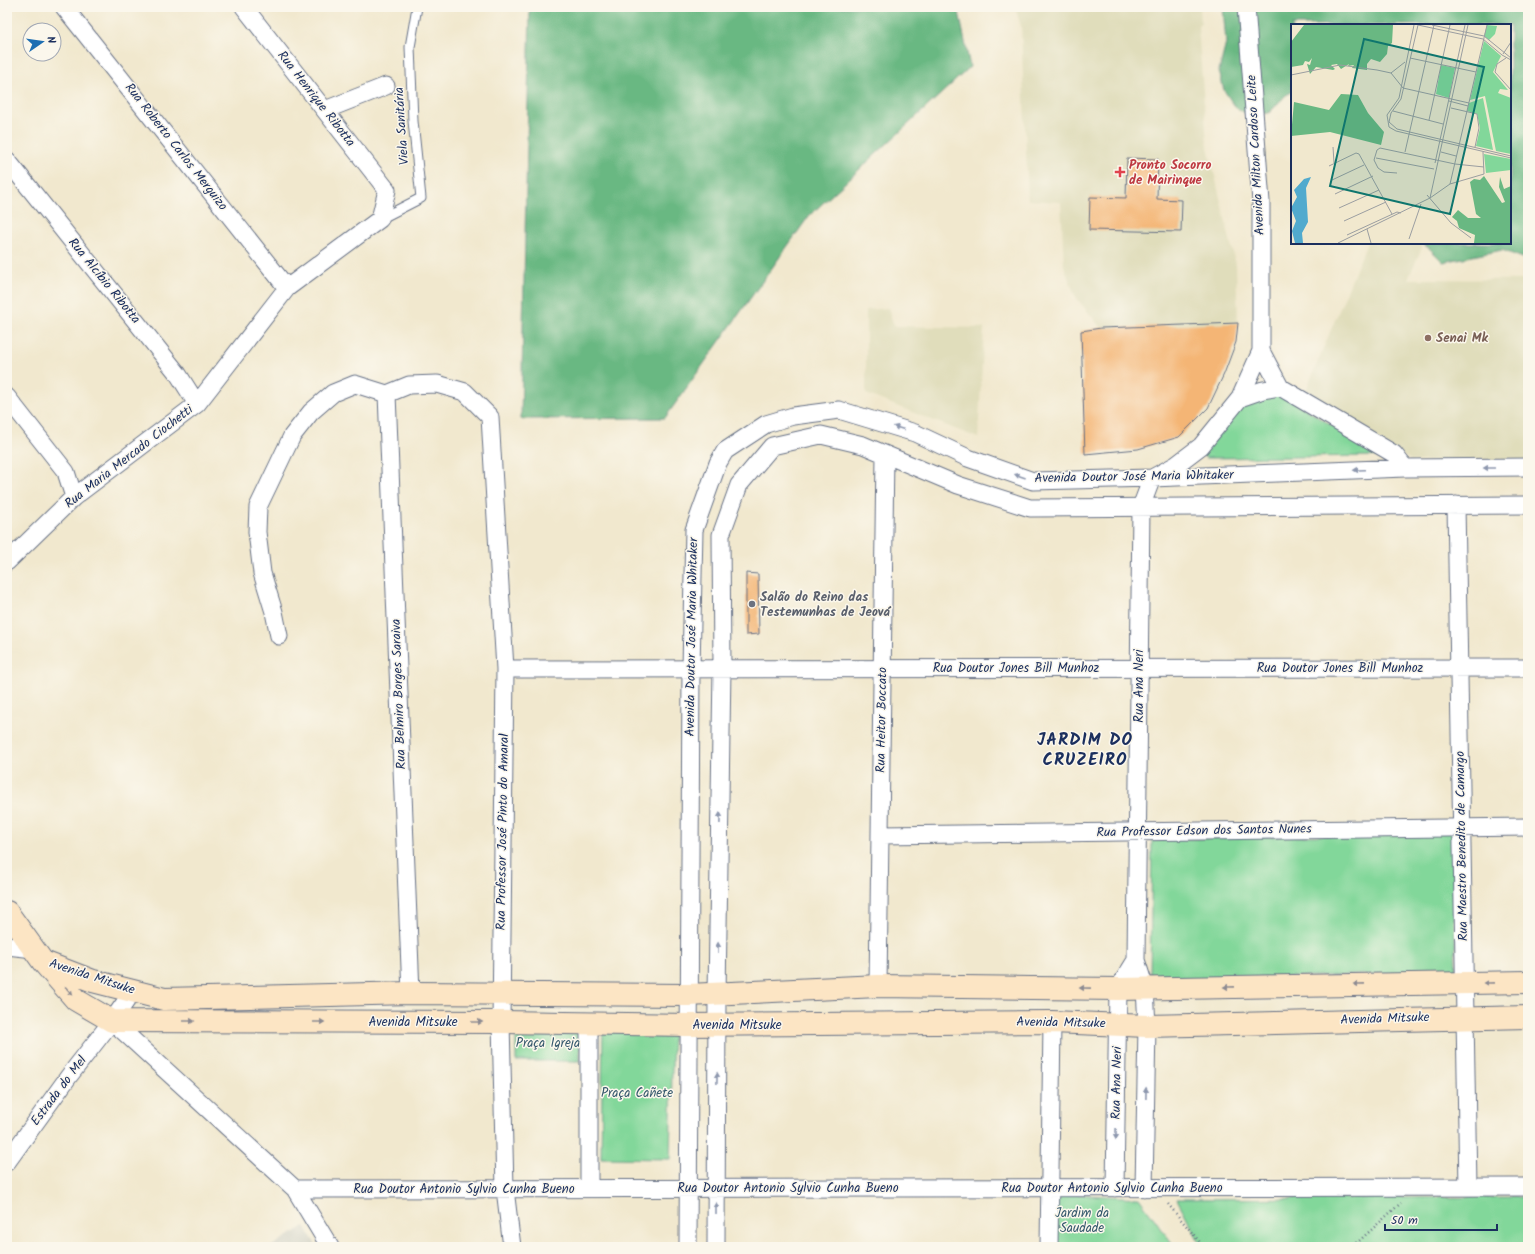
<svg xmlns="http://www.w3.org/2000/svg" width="1535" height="1254" font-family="Kalam,sans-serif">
<rect width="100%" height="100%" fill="#fbf7ec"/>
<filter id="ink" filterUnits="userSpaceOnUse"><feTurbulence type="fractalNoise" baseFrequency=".025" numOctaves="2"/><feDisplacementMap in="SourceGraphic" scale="8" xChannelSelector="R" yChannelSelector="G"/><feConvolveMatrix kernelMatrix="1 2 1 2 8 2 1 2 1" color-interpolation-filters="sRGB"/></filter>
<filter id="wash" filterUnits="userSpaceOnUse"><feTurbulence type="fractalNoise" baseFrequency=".012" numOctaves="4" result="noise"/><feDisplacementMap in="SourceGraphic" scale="16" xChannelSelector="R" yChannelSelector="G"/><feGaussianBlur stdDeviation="0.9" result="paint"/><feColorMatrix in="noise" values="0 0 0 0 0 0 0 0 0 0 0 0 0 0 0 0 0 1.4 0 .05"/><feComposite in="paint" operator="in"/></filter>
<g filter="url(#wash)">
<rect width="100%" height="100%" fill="#f1e8ce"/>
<!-- built -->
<path fill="#e0ddbb" d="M1015,7H1200L1201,22L1198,27L1207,143L1236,265L1238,323L1101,328L1075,296L1064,266L1061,202L1028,200L1021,26Z
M1367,243H1424L1408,279L1528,280V461H1412L1304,395Z
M888,308L894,326L984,328L978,438L866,394V310Z"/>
<!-- industrial -->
<path fill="#c4c6b9" d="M305,1226L317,1247H270Z"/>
<!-- green -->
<path fill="#82d79a" stroke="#4e837c" d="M1279,392L1380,456L1206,458L1200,453L1244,404Z
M1452,832L1456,972L1150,981L1152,840Z
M516,1025H580V1061H516Z
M603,1027L673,1028L670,1159L601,1158Z
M1055,1193L1139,1198L1175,1247H1054Z
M1528,1197V1247H1202L1177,1199Z"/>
<!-- forest -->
<path fill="#69b882" stroke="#427470" d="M530,7H958L970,67L809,216L665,418L521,419Z
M1223,7H1528V260L1502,250L1443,262L1429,248L1421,243H1510V25H1292V92L1286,95L1269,113L1249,115L1235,107L1224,90L1219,71L1226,43Z"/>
<g id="blocks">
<!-- building -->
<path fill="#f4b574" d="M1127,158L1158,159L1157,199L1182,200L1181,232L1089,230L1090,197L1126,198Z
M1238,323L1236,342L1224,374L1208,408L1179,437L1138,449L1085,454L1081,331L1101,328Z
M746,573L758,574L759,634L746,635Z"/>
</g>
</g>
<g filter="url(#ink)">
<use href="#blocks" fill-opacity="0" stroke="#667085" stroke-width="1"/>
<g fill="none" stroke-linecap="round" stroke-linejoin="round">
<defs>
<path id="service" d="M380,219L421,198L413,121L410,47L417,7"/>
<path id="minor" d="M64,7L287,288
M325,110L386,86
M7,160L178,374L197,404
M1261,351L1280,387L1394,454L1405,468
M387,394L411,993
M7,397L66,472L74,497
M1240,398L1263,390L1280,387
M1456,505L1468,1187
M7,562L74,497L197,404L287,288L380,219L387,190L244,7
M279,636L274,612L262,573L257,532L258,507L292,436L311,412L333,393L355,384L387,394L409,385L437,384L465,392L490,417L505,669L501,1022L505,1189L512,1247
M505,669L1528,668
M880,835L1528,827
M7,946L34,949
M878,986L885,455
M112,1021L295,1189L1528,1187
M7,1162L69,1076L112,1021L133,991
M589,1188V1024
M1115,1188L1118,989L1136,960
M1144,1188L1147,1026L1145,988L1136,960L1141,507L1152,478L1176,465L1201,446L1240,398L1261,351V202L1246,7
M295,1189L330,1247
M688,1247L691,668L694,530L718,463L725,451L766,424L793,416L839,410L915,433L968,458L1033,481L1152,478L1405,468L1528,467
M716,1247L717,994L722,668L721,535L739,485L772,446L821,435L863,445L958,485L1030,508L1528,505
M1049,1247L1052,1022"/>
<path id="secondary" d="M7,912L43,962L76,1000L112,1021L501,1022L688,1025L1052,1022L1147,1026L1528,1017
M46,963L93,981L164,999L411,993L688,995L878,986L1118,989L1528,982"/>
</defs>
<!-- service casing -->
<use href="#service" stroke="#667085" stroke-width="11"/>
<!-- minor casing -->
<use href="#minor" stroke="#667085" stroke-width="19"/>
<!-- secondary casing -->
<use href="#secondary" stroke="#667085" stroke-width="24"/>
<!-- path -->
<path stroke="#667085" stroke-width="2.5" stroke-dasharray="1 3" stroke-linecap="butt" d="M1168,1204L1204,1247
M1349,1247L1359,1241L1401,1203"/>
<!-- service -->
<use href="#service" stroke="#fff" stroke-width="9"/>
<!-- minor -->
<use href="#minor" stroke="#fff" stroke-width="17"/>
<!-- secondary -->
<use href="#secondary" stroke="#fce5c4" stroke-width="22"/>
</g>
<!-- one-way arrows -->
<defs><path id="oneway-solid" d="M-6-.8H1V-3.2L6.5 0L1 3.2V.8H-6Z"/></defs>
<g fill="#8d97ae">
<use href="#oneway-solid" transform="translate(899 428) rotate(-163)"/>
<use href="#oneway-solid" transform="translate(1489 468) rotate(180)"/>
<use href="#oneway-solid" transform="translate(1359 470) rotate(178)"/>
<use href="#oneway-solid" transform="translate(1020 476) rotate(-161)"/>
<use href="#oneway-solid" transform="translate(720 818) rotate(-89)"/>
<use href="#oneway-solid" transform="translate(718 948) rotate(-89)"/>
<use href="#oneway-solid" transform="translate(717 1078) rotate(-89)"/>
<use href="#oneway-solid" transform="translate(1146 1093) rotate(-89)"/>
<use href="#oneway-solid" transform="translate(1116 1134) rotate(91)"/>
<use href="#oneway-solid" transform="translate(716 1208) rotate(-90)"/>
</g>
<g fill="#8c8a91">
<use href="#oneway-solid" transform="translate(1489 983) rotate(179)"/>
<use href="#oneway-solid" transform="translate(1359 984) rotate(179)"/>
<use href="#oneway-solid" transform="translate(1229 987) rotate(179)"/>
<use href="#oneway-solid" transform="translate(1085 988) rotate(-179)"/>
<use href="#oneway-solid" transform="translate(69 991) rotate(49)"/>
<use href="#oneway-solid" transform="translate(189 1021)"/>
<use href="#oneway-solid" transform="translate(319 1022)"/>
<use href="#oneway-solid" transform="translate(477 1022)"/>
</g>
</g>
<!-- markers -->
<path fill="#e0444e" stroke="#fbf7ec" stroke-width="1.5" d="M1118 166h4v4h4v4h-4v4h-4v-4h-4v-4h4z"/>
<circle fill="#8d6e63" stroke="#fbf7ec" stroke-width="1.5" cx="1428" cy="338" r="4"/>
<circle fill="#6b7280" stroke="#fbf7ec" stroke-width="1.5" cx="752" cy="604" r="4"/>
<g text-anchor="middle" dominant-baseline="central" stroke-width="3" stroke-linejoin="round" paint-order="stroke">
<!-- street labels -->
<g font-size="13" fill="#1b2f5e" stroke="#fbf7ec">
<text transform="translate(316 99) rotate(52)">Rua Henrique Ribotta</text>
<text transform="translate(402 126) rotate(-94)">Viela Sanitária</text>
<text transform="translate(176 147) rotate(52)">Rua Roberto Carlos Merguizo</text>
<text transform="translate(1256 155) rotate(-93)">Avenida Milton Cardoso Leite</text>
<text transform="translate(104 281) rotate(51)">Rua Alcíbio Ribotta</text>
<text transform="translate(129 457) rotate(-38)">Rua Maria Mercado Ciochetti</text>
<text transform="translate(1134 477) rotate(-1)">Avenida Doutor José Maria Whitaker</text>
<text transform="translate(692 637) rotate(-89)">Avenida Doutor José Maria Whitaker</text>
<text x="1016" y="668">Rua Doutor Jones Bill Munhoz</text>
<text x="1340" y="668">Rua Doutor Jones Bill Munhoz</text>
<text transform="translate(1139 686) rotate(-90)">Rua Ana Neri</text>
<text transform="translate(399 694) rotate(-92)">Rua Belmiro Borges Saraiva</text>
<text transform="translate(882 720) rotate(-89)">Rua Heitor Boccato</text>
<text transform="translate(1204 831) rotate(-1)">Rua Professor Edson dos Santos Nunes</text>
<text transform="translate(503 832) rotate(-89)">Rua Professor José Pinto do Amaral</text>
<text transform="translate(1462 846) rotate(-91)">Rua Maestro Benedito de Camargo</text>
<text transform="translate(92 977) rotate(18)">Avenida Mitsuke</text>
<text transform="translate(1385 1019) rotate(-2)">Avenida Mitsuke</text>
<text x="413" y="1022">Avenida Mitsuke</text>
<text transform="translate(1061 1023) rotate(1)">Avenida Mitsuke</text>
<text x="737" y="1025">Avenida Mitsuke</text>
<text transform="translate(1117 1083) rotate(-89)">Rua Ana Neri</text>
<text transform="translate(59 1091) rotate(-53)">Estrada do Mel</text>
<text x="788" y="1188">Rua Doutor Antonio Sylvio Cunha Bueno</text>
<text x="1112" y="1188">Rua Doutor Antonio Sylvio Cunha Bueno</text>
<text x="464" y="1189">Rua Doutor Antonio Sylvio Cunha Bueno</text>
</g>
<!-- health labels -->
<g font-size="13" font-weight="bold" fill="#be3a42" stroke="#fbf7ec" text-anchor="start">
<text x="1129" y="165">Pronto Socorro<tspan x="1129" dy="15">de Mairinque</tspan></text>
</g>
<!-- education labels -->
<g font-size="13" font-weight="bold" fill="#785e54" stroke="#fbf7ec" text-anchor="start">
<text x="1436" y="338">Senai Mk</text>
</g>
<!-- worship labels -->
<g font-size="13" font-weight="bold" fill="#5b616d" stroke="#fbf7ec" text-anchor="start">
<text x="760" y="597">Salão do Reino das<tspan x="760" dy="15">Testemunhas de Jeová</tspan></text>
</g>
<!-- park labels -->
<g font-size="13" fill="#35596d" stroke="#fbf7ec">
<text x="548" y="1043">Praça Igreja</text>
<text x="637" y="1093">Praça Cañete</text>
<text x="1082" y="1213">Jardim da<tspan x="1082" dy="15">Saudade</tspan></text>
</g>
<!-- district labels -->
<g font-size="17" font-weight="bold" letter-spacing="1" fill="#1b2f5e" stroke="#fbf7ec">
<text x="1085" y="740">JARDIM DO<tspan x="1085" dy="20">CRUZEIRO</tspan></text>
</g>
</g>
<!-- overview -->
<g transform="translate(1291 24)">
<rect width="220" height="220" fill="#f1e8ce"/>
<path d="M196,1L206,2L204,10L198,16L193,12ZM193,17L210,32L202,48L217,66L209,65L207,69L220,74V130L205,127L194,72L179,76ZM150,41L164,44L158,74L145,70ZM192,74L202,126L185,122L189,104L186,90L176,87L178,79ZM193,130L220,135V146L195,149Z" fill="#82d79a"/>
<path d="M13,1H102L101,19L97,22L96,30L89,38L80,35L76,40V46L61,44L63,41L57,42L58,40L50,45L46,40L40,41L44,45L42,46L25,43L19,50L16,40L19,41L21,34L18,38L14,37L12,41L0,43V18ZM50,70L67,71L77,89L93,108L90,121L39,108L0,112L3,78L38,86ZM193,152L211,179L214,178L208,163L209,153L213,165L220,162V219H183L184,211L168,204L166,197L161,193L167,186L177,194H190L185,190L179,158L183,155L189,156Z" fill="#69b882"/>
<path d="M20,153L15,164L17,198L11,209L12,219H4L1,207L5,197L0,184L6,173L3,166L13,155Z" fill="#51aace"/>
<path fill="none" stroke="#9b9ea1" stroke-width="1" d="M123,1L108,74L96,91L98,103L105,107L220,134M127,1L110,75L100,89L98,98L106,105L220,132M127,1L192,15L211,31L220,36M141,1L193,12L220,34M212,30L220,18M119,34L185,48M215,34L206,40L204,48L220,66M100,49L114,38M0,51L49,41L86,46L100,49L112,64L178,79M158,77L177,82M160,84L186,90L188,104L184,123M102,87L152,100M138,96L159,1M42,123L43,139M114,128L143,1M150,128L165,132M85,134L143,145M144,139L174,1M38,142L65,129L68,130L101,190M106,149L93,148L87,144L83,136L86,126L89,124L164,140L193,143M41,156L73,141M159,160L193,150L192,128M44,170L82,152M136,171L160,199L180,214M139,174L159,160L196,1M48,184L88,166M53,197L95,178M76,205L80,219M56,211L106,188L110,189M118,215L130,180M47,219L139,174L177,1"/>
<path fill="#0f766e" fill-opacity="0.15" stroke="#0f766e" stroke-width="2" d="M73,15L193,43L159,190L39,162Z"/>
<rect width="220" height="220" fill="none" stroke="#1b2f5e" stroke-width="2"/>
</g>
<!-- margin -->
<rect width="1535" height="1254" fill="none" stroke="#fbf7ec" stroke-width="24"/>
<!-- north arrow -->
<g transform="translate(42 42) rotate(77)"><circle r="19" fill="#fbf7ec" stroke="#a1a7b3"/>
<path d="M0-3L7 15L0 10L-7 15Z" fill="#1f6fb2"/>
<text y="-6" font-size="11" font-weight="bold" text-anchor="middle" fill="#1b2f5e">N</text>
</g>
<!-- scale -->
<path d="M1385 1224v6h112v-6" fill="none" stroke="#1b2f5e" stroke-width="2"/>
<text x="1391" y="1224" font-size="12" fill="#1b2f5e" stroke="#fbf7ec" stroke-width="3" paint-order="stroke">50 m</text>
</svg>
